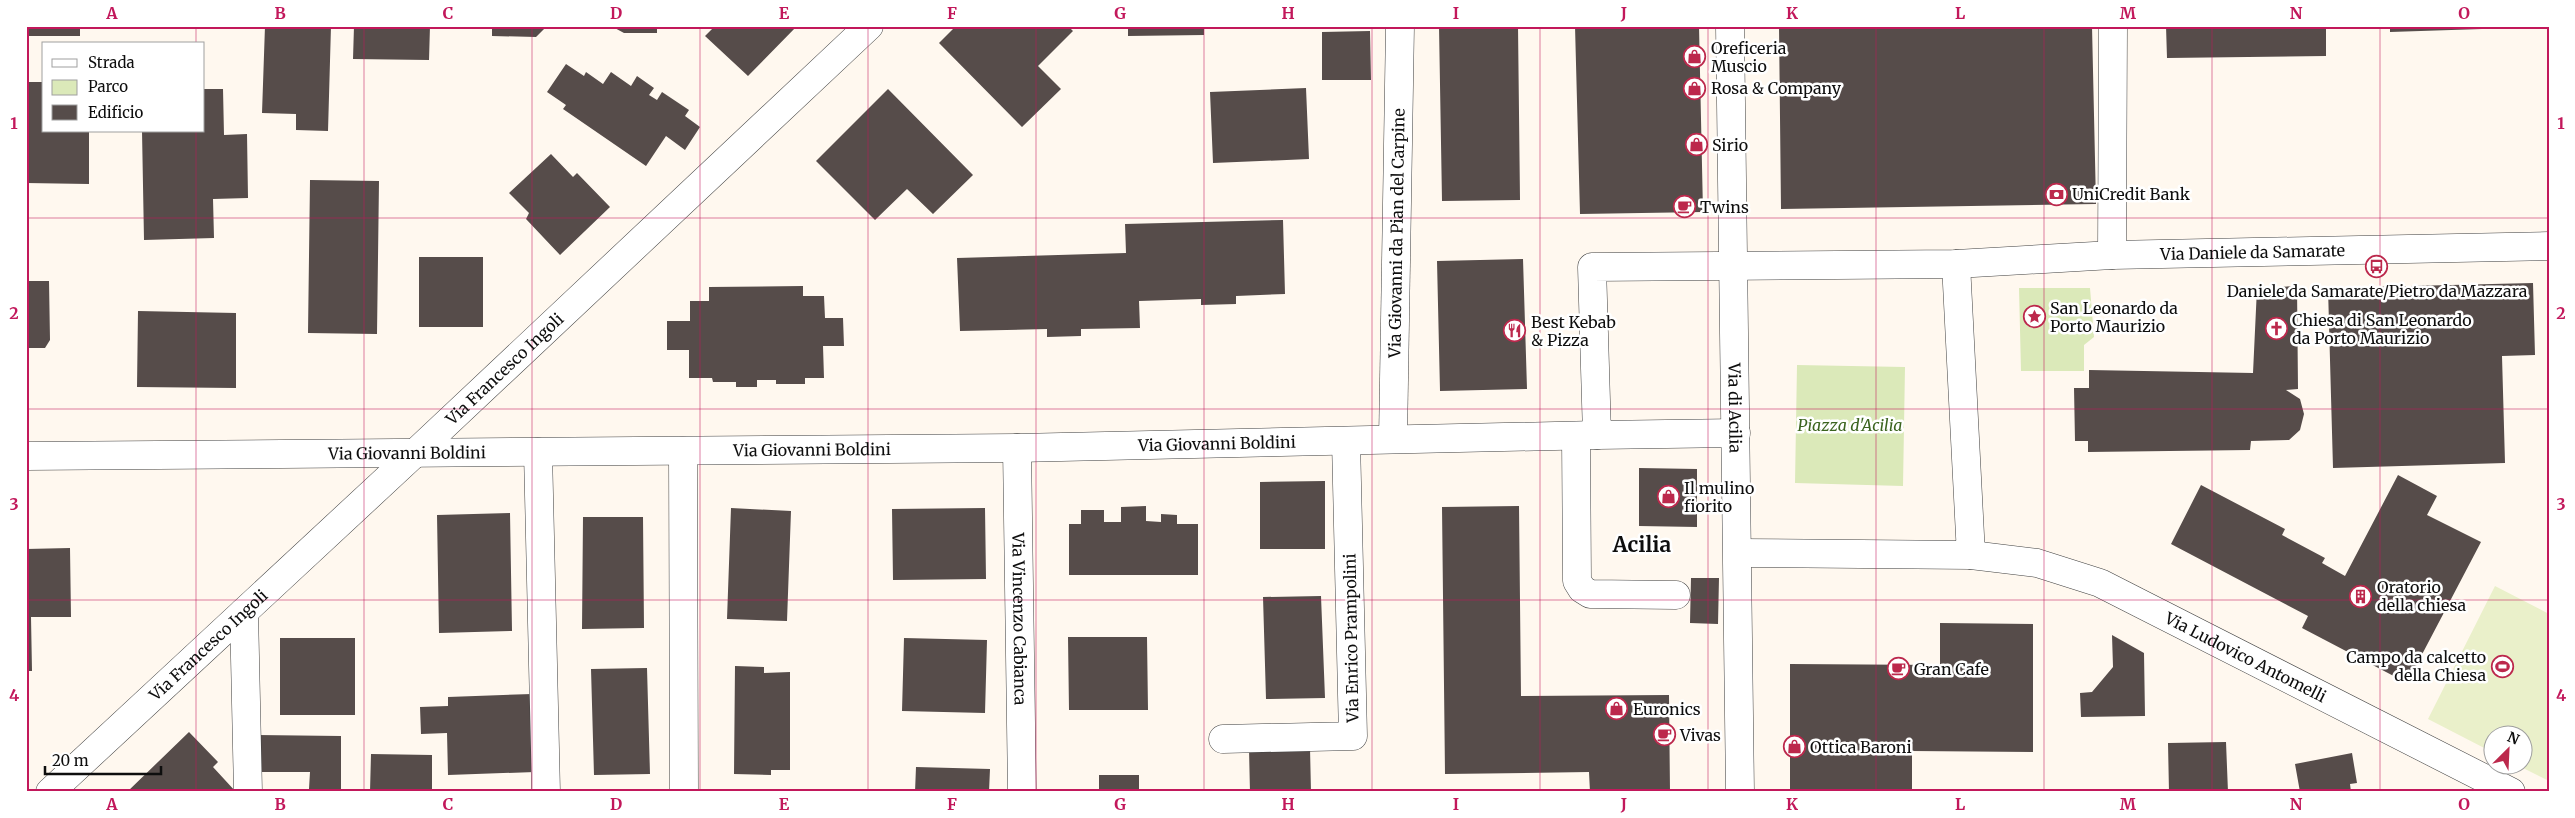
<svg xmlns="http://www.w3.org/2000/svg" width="2575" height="818" font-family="Merriweather,serif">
<rect width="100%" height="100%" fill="#fff8ef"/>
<!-- green -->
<path fill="#dbe9b9" d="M2019,288H2090L2094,337L2084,345V371H2021Z
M1797,365L1905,367L1903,486L1795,483Z"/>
<!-- pitch -->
<path fill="#eaf0ca" d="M2495,586L2549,614V781L2519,766H2522V736H2492V752L2428,719Z"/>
<!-- building -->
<path fill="#564c4a" d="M26,26H80V36H26Z
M265,26H331L328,131L296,130V114L262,113Z
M354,26H430L429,60L353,59Z
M492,26H547L536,37L492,36Z
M611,26H657V33H624Z
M715,26H797L748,76L705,36Z
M956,26H1068L1073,31L1038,66L1061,89L1022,127L939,43Z
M1128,26H1204V35L1128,36Z
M1439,26H1518L1520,200L1442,201Z
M1575,26H1699L1703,212L1580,214Z
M1779,26H2092L2096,204L1781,209Z
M2166,26L2326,28V56L2167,58Z
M2390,26H2482V29L2390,32Z
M1370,31L1371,80H1322V32Z
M566,64L584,76L586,72L603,84L611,72L631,86L637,76L654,88L649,95L657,100L662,92L689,110L685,116L700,127L685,150L666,136L646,166L563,109L566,105L547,92Z
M26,82H44V131H89V184L26,183Z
M1306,88L1309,159L1213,163L1210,92Z
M204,89H223L224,135L247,134L248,198L213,199L214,238L144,240L142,131H204Z
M888,89L973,175L933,214L907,189L875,220L816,161Z
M551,154L573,177L577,173L610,207L560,255L526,219L529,213L509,193Z
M310,180L379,181L377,334L308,333Z
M1283,220L1285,294L1236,296V304L1201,305V299L1139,301L1140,328L1081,329V336L1047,337V329L960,331L957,258L1126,253L1125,224Z
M419,257H483V327H419Z
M1523,259L1527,389L1440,391L1437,261Z
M26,281H49L50,340L45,348H26Z
M2533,283L2535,355L2502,356L2505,463L2333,468L2328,288Z
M803,286V296H824L825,318H843L844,346H823L824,378H805V384H776V380H757V387H736V382H713L712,378H689V350H667V321H690V301H709V287Z
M2297,286L2298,389L2286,390L2300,399L2304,414L2300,430L2289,440L2251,441L2250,450L2088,452V441H2075L2074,388H2089V370L2253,373L2257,288Z
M138,311L236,313V388L137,387Z
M1639,468L1697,469V527L1639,526Z
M2398,475L2437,496L2427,515L2481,542L2407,683L2302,628L2308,616L2171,544L2201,485L2285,529L2282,535L2325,558L2322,563L2345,576Z
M1325,481V549H1260V482Z
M1146,506V521L1161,522V514L1177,515V524H1198V575H1069V524H1081V510H1104V522H1121V507Z
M1519,506L1521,696L1669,695L1670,792H1590L1589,772L1445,774L1442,507Z
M731,508L791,511L787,621L727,619Z
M985,508L986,579L893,580L892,509Z
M510,513L512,631L439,633L437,515Z
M583,517H643L644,628L582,629Z
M70,548L71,617H31L32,671H26V549Z
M1691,578H1719L1718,624L1690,623Z
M1321,596L1325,698L1266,699L1263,597Z
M1940,623L2033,624V752L1912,751V792H1790V664L1940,665Z
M2112,635L2144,653L2145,716L2081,717L2080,693L2092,692L2113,667Z
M1068,637H1147L1148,710H1069Z
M280,638H355V715H280Z
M904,638L987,640L985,713L902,711Z
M735,666L764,667V673L790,672V770H771V775L734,774Z
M647,668L650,774L594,775L591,669Z
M532,694L535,772L448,775L447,733L421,734L420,707L448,706V697Z
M189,732L218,762L213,767L236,792H127Z
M257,735L341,736V790L309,789L310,772H257Z
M2226,742L2228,792H2169L2168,743Z
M1310,748L1311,792H1250L1249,749Z
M2352,753L2357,783L2350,784L2351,792H2300L2295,764Z
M371,754L432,755V792H370Z
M916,767L990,769L989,792H915Z
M1099,775H1139V792H1099Z"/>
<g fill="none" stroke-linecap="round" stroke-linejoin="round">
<defs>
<g id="minor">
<path id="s1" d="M1730,26L1740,792"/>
<path d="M2112,255L2113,26"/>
<path id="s2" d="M1736,433L1597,435L1592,267L1956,264L2112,255L2549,246"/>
<path d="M1576,436L1577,581L1582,589L1590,594L1676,595"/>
<path id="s3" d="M1393,439L1400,26"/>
<path id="s4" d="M1017,448L1022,792"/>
<path d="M683,451L684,792"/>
<path d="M538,452L546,792"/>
<path id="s5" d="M26,456L1017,448L1597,435"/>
<path d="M1738,553L1971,555L1956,264"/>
<path id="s6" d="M1971,555L2037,563L2100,583L2511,792"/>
<path d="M244,612L248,792"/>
<path d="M1223,739L1353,736L1346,441"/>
<path id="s7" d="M50,792L415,453L869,26"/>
</g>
</defs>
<!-- minor casing -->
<use href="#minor" stroke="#414141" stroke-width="29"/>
<!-- minor -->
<use href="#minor" stroke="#fff" stroke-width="28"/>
</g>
<!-- grid -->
<path fill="none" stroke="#c2185b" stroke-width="1" stroke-opacity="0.55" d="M196,26V44M364,26V792M532,26V792M700,26V792M868,26V792M1036,26V792M1204,26V792M1372,26V792M1540,26V792M1708,26V792M1876,26V792M2044,26V792M2212,26V792M2380,26V792M196,131V792M26,218H2549M26,409H2549M26,600H2549"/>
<!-- icons -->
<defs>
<symbol id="shop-ring" viewBox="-11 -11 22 22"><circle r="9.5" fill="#fff" stroke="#bc284c" stroke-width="1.5"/><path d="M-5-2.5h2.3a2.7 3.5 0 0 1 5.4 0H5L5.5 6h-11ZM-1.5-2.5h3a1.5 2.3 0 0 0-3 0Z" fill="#bc284c"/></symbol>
<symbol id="bank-ring" viewBox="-11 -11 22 22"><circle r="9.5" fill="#fff" stroke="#bc284c" stroke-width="1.5"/><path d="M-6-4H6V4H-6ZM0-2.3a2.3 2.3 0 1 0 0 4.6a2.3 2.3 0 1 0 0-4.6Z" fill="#bc284c"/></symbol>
<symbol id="cafe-ring" viewBox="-11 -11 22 22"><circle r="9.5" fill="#fff" stroke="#bc284c" stroke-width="1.5"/><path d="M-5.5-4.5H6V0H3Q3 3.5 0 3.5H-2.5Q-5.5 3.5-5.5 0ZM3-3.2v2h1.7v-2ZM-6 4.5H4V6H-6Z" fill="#bc284c"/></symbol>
<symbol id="bus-ring" viewBox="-11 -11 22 22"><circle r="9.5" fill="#fff" stroke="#bc284c" stroke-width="1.5"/><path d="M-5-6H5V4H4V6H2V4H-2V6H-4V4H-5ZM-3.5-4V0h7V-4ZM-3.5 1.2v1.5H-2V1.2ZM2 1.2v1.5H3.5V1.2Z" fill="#bc284c"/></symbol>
<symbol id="sight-ring" viewBox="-11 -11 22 22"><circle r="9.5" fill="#fff" stroke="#bc284c" stroke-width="1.5"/><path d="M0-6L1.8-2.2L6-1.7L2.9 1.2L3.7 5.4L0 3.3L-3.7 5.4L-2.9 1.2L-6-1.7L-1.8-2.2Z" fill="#bc284c"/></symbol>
<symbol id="church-ring" viewBox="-11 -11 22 22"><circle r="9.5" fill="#fff" stroke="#bc284c" stroke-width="1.5"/><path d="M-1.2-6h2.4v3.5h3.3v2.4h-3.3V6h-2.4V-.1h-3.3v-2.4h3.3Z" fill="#bc284c"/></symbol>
<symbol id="restaurant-ring" viewBox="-11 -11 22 22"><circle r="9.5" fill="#fff" stroke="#bc284c" stroke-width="1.5"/><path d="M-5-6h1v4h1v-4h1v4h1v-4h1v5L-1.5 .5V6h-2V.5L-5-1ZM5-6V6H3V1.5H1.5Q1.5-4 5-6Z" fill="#bc284c"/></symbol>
<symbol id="building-ring" viewBox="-11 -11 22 22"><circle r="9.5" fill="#fff" stroke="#bc284c" stroke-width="1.5"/><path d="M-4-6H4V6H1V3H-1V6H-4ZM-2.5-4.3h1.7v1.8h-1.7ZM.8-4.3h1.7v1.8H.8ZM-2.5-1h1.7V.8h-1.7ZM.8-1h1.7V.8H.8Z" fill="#bc284c"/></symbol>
<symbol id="stadium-ring" viewBox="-11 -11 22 22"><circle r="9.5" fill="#fff" stroke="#bc284c" stroke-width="1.5"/><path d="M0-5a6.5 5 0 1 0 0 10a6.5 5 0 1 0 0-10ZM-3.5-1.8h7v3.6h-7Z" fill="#bc284c"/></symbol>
</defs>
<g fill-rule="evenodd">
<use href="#shop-ring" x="1682" y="44" width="25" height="25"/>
<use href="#shop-ring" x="1682" y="76" width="25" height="25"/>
<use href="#shop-ring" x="1684" y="132" width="25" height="25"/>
<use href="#bank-ring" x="2044" y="182" width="25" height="25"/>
<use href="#cafe-ring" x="1672" y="194" width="25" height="25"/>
<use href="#bus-ring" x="2364" y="254" width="25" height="25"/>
<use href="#sight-ring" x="2022" y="304" width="25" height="25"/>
<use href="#church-ring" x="2264" y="316" width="25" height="25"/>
<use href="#restaurant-ring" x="1502" y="318" width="25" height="25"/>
<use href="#shop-ring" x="1656" y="484" width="25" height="25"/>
<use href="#building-ring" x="2348" y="584" width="25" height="25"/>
<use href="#stadium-ring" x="2490" y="654" width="25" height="25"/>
<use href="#cafe-ring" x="1886" y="656" width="25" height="25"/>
<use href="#shop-ring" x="1604" y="696" width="25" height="25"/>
<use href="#cafe-ring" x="1652" y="722" width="25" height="25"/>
<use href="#shop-ring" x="1782" y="734" width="25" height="25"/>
</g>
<g text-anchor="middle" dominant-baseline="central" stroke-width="5" stroke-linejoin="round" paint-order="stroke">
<!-- poi labels -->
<g font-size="16" fill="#0e0e0e" stroke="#fff" text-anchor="start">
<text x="1711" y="48">Oreficeria<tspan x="1711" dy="18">Muscio</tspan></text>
<text x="1711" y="88">Rosa &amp; Company</text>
<text x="1712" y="145">Sirio</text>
<text x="2072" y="194">UniCredit Bank</text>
<text x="1700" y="207">Twins</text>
<text x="2377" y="291" text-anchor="middle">Daniele da Samarate/Pietro da Mazzara</text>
<text x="2050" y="308">San Leonardo da<tspan x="2050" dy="18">Porto Maurizio</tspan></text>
<text x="2292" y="320">Chiesa di San Leonardo<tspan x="2292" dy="18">da Porto Maurizio</tspan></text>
<text x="1531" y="322">Best Kebab<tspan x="1531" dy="18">&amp; Pizza</tspan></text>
<text x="1684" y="488">Il mulino<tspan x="1684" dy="18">fiorito</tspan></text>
<text x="2377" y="587">Oratorio<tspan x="2377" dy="18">della chiesa</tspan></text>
<text x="2486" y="657" text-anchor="end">Campo da calcetto<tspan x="2486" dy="18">della Chiesa</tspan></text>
<text x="1914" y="669">Gran Cafe</text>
<text x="1633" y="709">Euronics</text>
<text x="1680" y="735">Vivas</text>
<text x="1810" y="747">Ottica Baroni</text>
</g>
<!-- street labels -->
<g font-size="16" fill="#0e0e0e" stroke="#fff">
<text stroke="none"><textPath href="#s3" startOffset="206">Via Giovanni da Pian del Carpine</textPath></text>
<text stroke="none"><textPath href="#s2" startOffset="968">Via Daniele da Samarate</textPath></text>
<text stroke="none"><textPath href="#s7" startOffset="621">Via Francesco Ingoli</textPath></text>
<text stroke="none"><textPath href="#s1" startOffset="382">Via di Acilia</textPath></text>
<text stroke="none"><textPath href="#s5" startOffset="1191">Via Giovanni Boldini</textPath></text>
<text stroke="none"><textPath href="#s5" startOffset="786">Via Giovanni Boldini</textPath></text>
<text stroke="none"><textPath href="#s5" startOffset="381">Via Giovanni Boldini</textPath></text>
<text stroke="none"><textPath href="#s4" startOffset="171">Via Vincenzo Cabianca</textPath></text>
<text transform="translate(1351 638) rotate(-91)">Via Enrico Prampolini</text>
<text stroke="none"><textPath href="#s7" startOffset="216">Via Francesco Ingoli</textPath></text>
<text stroke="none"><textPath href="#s6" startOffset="296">Via Ludovico Antomelli</textPath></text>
</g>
<!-- park labels -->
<g font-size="16" font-style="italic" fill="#3b641f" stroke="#fff">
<text x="1850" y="425">Piazza d'Acilia</text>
</g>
<!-- district labels -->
<g font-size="21" font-weight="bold" fill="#0e0e0e" stroke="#fff">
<text x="1642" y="544">Acilia</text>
</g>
</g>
<!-- border -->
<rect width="2575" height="818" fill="none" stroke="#ffffff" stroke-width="55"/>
<!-- legend -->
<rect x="42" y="42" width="162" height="90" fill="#ffffff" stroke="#9f9f9f"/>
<rect x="52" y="59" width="25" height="8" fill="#ffffff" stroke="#9f9f9f"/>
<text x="88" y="68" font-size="15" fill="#0e0e0e">Strada</text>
<rect x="52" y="80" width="25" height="15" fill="#dbe9b9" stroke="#9f9f9f"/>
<text x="88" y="92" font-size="15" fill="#0e0e0e">Parco</text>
<rect x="52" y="105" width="25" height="15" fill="#564c4a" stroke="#9f9f9f"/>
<text x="88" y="118" font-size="15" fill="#0e0e0e">Edificio</text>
<!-- north arrow -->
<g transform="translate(2508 750) rotate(24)"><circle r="24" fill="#ffffff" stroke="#9f9f9f"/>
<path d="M0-4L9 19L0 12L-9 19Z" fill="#bc284c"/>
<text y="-8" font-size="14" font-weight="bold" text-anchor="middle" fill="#0e0e0e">N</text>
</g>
<!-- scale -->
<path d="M45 766v8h116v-8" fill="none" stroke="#0e0e0e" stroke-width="2.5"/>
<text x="52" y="766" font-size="15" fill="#0e0e0e" stroke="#ffffff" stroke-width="4" paint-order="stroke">20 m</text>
<rect x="28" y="28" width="2520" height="762" fill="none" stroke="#c2185b" stroke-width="2"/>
<g font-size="16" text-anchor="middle" font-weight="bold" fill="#c2185b">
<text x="112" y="19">A</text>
<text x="280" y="19">B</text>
<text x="448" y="19">C</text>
<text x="616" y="19">D</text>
<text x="784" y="19">E</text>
<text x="952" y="19">F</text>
<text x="1120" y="19">G</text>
<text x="1288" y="19">H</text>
<text x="1456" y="19">I</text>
<text x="1624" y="19">J</text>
<text x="1792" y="19">K</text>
<text x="1960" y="19">L</text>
<text x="2128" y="19">M</text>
<text x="2296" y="19">N</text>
<text x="2464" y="19">O</text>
<text x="14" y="129">1</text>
<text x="2561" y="129">1</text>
<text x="14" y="319">2</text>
<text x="2561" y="319">2</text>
<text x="14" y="510">3</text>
<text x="2561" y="510">3</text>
<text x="14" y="701">4</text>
<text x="2561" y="701">4</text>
<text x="112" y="810">A</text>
<text x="280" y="810">B</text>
<text x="448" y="810">C</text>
<text x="616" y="810">D</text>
<text x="784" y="810">E</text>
<text x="952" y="810">F</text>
<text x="1120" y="810">G</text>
<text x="1288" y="810">H</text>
<text x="1456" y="810">I</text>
<text x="1624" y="810">J</text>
<text x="1792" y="810">K</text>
<text x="1960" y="810">L</text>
<text x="2128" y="810">M</text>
<text x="2296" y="810">N</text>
<text x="2464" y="810">O</text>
</g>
</svg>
